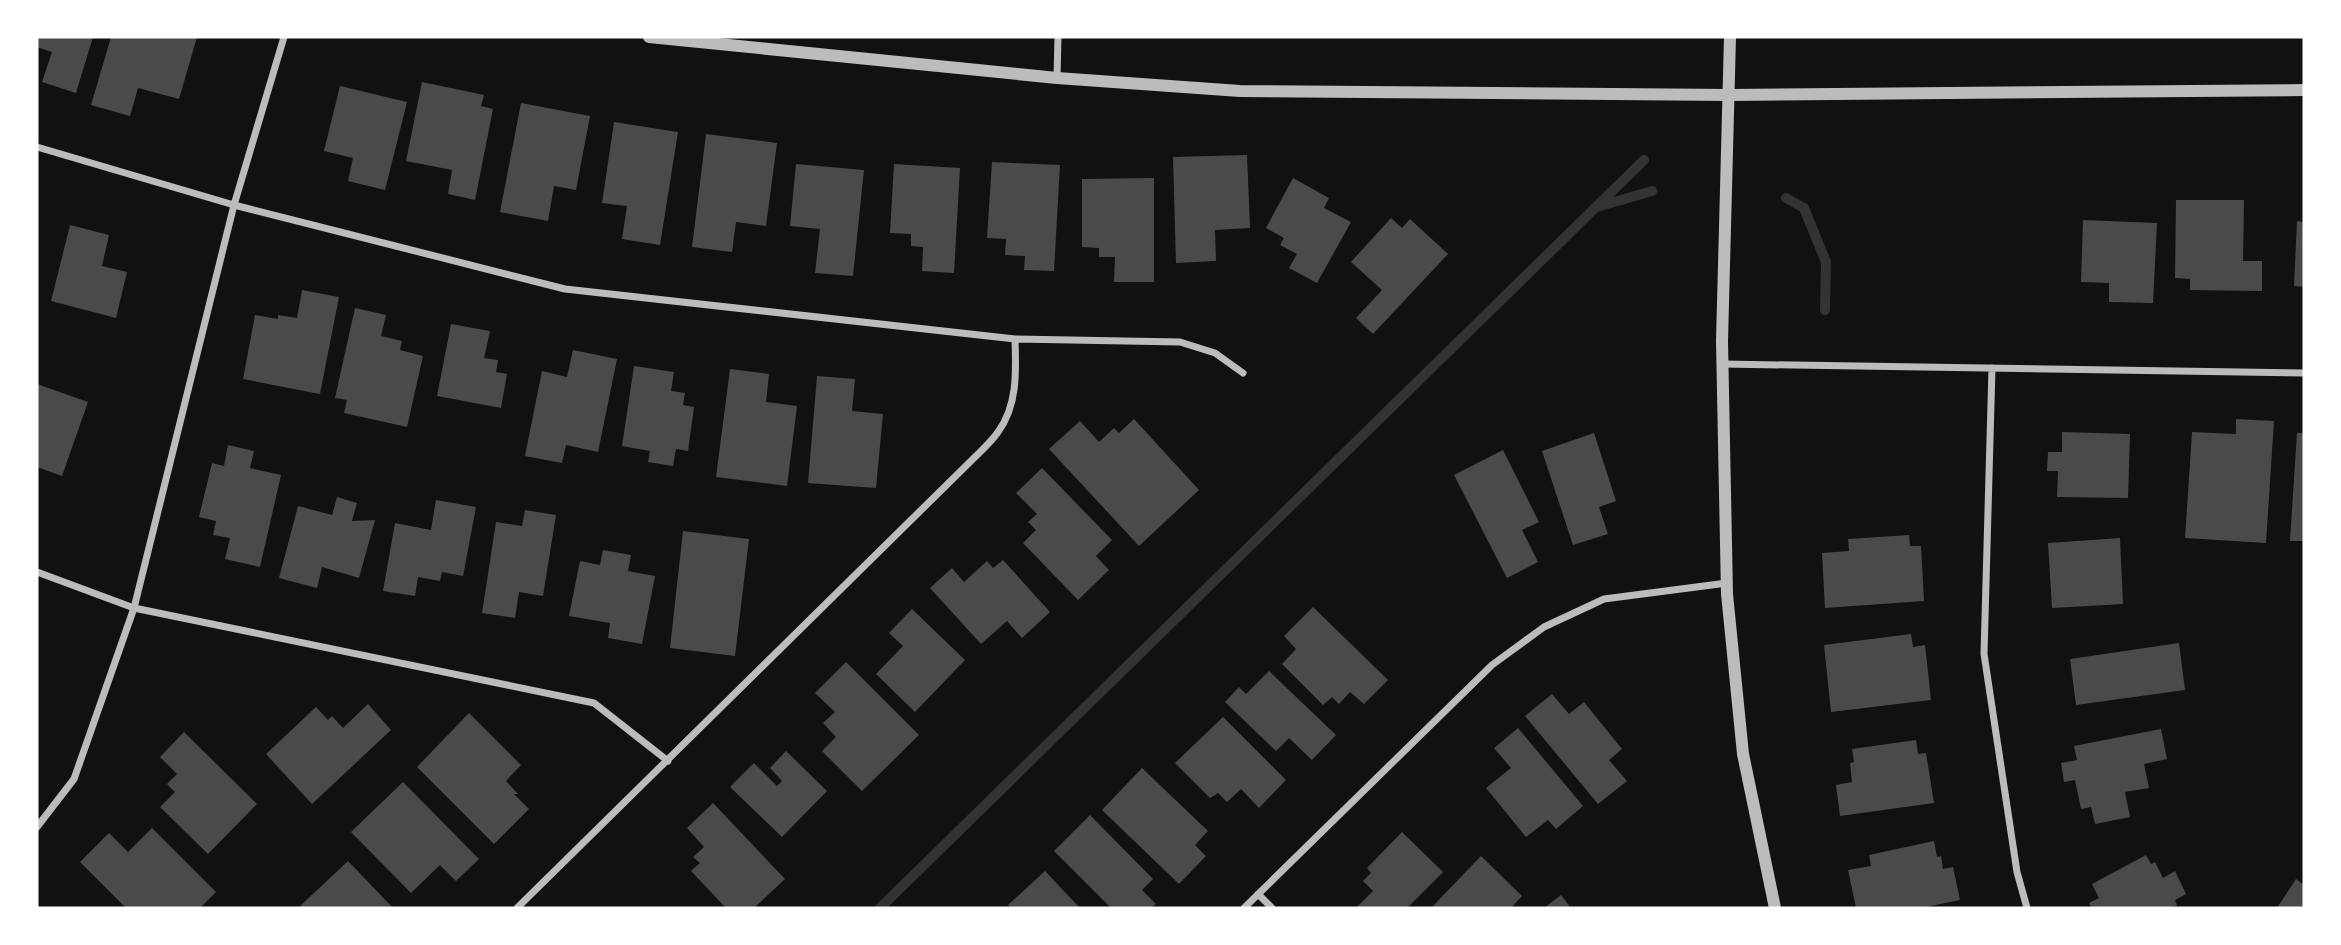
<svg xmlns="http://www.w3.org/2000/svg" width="2341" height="945" font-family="'Public Sans',sans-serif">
<rect width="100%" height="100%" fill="#111"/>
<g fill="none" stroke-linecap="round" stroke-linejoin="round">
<!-- stream -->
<path stroke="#333" stroke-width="10" d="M1786,198L1804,208L1826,262L1825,310
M1597,207L1652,191
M880,908L1644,160"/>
</g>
<!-- building -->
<path fill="#4a4a4a" d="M37,37H93L76,93L42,82L52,52L37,47Z
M111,37H197L179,99L138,88L130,116L91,105Z
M422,82L484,95L481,106L493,109L475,200L448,194L452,170L406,161Z
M340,86L407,102L385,190L348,181L353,158L324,151Z
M521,103L590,116L576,190L554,186L548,221L500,212Z
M614,122L678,132L660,245L622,239L627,206L602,203Z
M706,134L777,143L766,226L736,222L732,252L692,247Z
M1247,155L1250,228L1215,230L1216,261L1176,263L1173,157Z
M992,162L1060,165L1054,271L1024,270L1025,256L1005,255L1006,239L987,238Z
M796,164L864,170L853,276L815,273L820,229L790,226Z
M894,164L960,168L954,273L922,271L923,247L911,246V234L890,233Z
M1154,178V282H1114L1115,257H1099V248L1082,247V179Z
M1293,178L1329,198L1324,208L1351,222L1317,283L1289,268L1297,254L1280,245L1284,238L1266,228Z
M2176,200H2244L2243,261H2262V291L2190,290V279L2175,278Z
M1391,218L1402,228L1410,219L1448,254L1373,334L1356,318L1382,290L1351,262Z
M2083,220L2157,223L2153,303L2109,302V283L2081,282Z
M2297,221L2304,222V287L2294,286Z
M70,225L109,235L102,266L127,272L116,318L51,301Z
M302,290L339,297L320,394L243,379L255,315L278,319V315L297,318Z
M355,308L386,315L381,336L402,341L400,350L423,356L407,427L344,413L347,400L335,398Z
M451,324L490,331L484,358L498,360L496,372L507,374L501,408L437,396Z
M573,350L617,359L598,452L566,445L562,463L525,456L542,371L567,377Z
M634,366L674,372L671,391L685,393L683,405L694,407L688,451L676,449L673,466L648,462L650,451L622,446Z
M730,369L769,374L766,402L797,406L787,486L716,477Z
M817,376L855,379L852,411L883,414L876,488L808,483Z
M37,384L88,402L62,476L37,467Z
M1134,419L1199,490L1139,546L1049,449L1080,421L1099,442L1114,428L1119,433Z
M2236,419L2274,421L2266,543L2185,538L2192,432L2236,434Z
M2062,432L2130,434L2128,498L2057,497L2058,471H2047L2048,452H2062Z
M1594,433L1616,501L1599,507L1608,534L1573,545L1542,451Z
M2297,433H2304V541H2290Z
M228,445L254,451L250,468L281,475L260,567L225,559L230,538L213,535L216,521L199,517L212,463L224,466Z
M1503,450L1539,522L1522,530L1538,562L1507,578L1454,475Z
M1042,468L1112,540L1096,556L1109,570L1078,600L1023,543L1036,530L1028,522L1037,514L1016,493Z
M337,497L357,503L352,521L375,520L359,578L322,567L317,588L279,578L298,506L332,515Z
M436,500L476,507L463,576L442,572L440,581L418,577L415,596L383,591L395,523L431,530Z
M525,510L556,515L543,596L519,592L515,618L482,613L496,522L522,526Z
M683,531L749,539L735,656L670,648Z
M1909,535L1910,546H1921L1924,601L1825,608L1822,553L1849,551L1848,539Z
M2120,538L2123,604L2052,608L2048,543Z
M603,550L631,555L628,571L655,576L642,644L608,638L610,623L569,616L580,561L600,565Z
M1003,560L1050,612L1022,638L1007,621L981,644L930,588L952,568L964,582L987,561L993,568Z
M1313,607L1388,680L1364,704L1350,692L1339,704L1332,697L1323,705L1282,664L1296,649L1284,636Z
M912,609L965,660L915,712L876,674L903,646L889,633Z
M1911,634L1913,647L1925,645L1931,700L1831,712L1824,645Z
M2179,643L2185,690L2076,705L2070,659Z
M846,662L919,735L862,791L822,751L836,737L823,723L835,712L815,693Z
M1269,671L1336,735L1312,760L1289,738L1276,751L1225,702L1239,687L1246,694Z
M1552,694L1569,714L1584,702L1622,749L1609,760L1627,781L1598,804L1525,716Z
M368,704L391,730L312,804L266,754L316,707L328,720L332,716L343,728Z
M469,713L521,765L506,781L518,794H514L529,809L494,844L417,767Z
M1223,717L1286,780L1259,808L1241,789L1227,802L1218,793L1210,798L1175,763Z
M1518,728L1583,806L1556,829L1548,820L1526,837L1486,788L1511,768L1494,748Z
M2161,729L2167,759L2144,764L2149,788L2125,792L2130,817L2095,824L2091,807L2081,809L2075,780L2064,782L2061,763L2077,760L2074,746Z
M184,732L257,804L208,854L160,807L175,792L167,784L177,774L160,757Z
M1916,740L1918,754L1926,753L1934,803L1840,816L1836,785L1852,782L1850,763L1854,762L1852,749Z
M786,751L827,791L782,837L730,787L754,763L777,786L782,781L770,768Z
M1142,768L1208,831L1195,845L1206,856L1179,884L1102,810Z
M403,782L479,859L456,881L440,865L411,893L351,832Z
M713,803L785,879L754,908H726L691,871L700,863L693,857L704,847L687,828Z
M1090,815L1153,879L1142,890L1156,904L1151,908H1111L1054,851Z
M152,828L216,892L200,908H126L80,862L109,833L128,852Z
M1402,832L1443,872L1407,908H1356L1373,891L1363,881L1371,873L1367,868Z
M1934,841L1937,857L1941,856L1943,869L1953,867L1960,900L1921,908H1856L1848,870L1871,866L1869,855Z
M2146,855L2151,864L2155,862L2163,878L2175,871L2186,894L2175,900L2177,905L2171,908H2092L2089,903L2099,898L2092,884Z
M1481,856L1522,896L1511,908H1434L1432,907Z
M348,861L393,908H298Z
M1045,871L1080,908H1012L1008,905Z
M2296,879L2304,885V908H2277Z
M1561,895L1571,908H1544Z"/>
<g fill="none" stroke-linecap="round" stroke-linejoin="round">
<!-- minor -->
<path stroke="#bcbcbc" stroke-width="7" d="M1057,78L1058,37
M37,147L234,205L565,289L1015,339L1180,342L1215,353L1243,373
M1723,364L2304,373
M1992,368L1984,654L2017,872L2027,908
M37,572L134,608L594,703L668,761
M37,827L74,779L134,608L234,205L284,37
M1258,894L1272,908
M517,908L975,457C983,449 992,441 998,432C1018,405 1016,370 1015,339
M1244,908L1492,665L1544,627L1604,599L1727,583"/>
<!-- tertiary -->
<path stroke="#bcbcbc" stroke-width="12" d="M649,37L1057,78L1240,91L1729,95L2304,90
M1730,37L1722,341L1727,594L1743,754L1775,908"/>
</g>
<!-- border -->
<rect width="2341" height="945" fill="none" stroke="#ffffff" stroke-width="77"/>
</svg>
